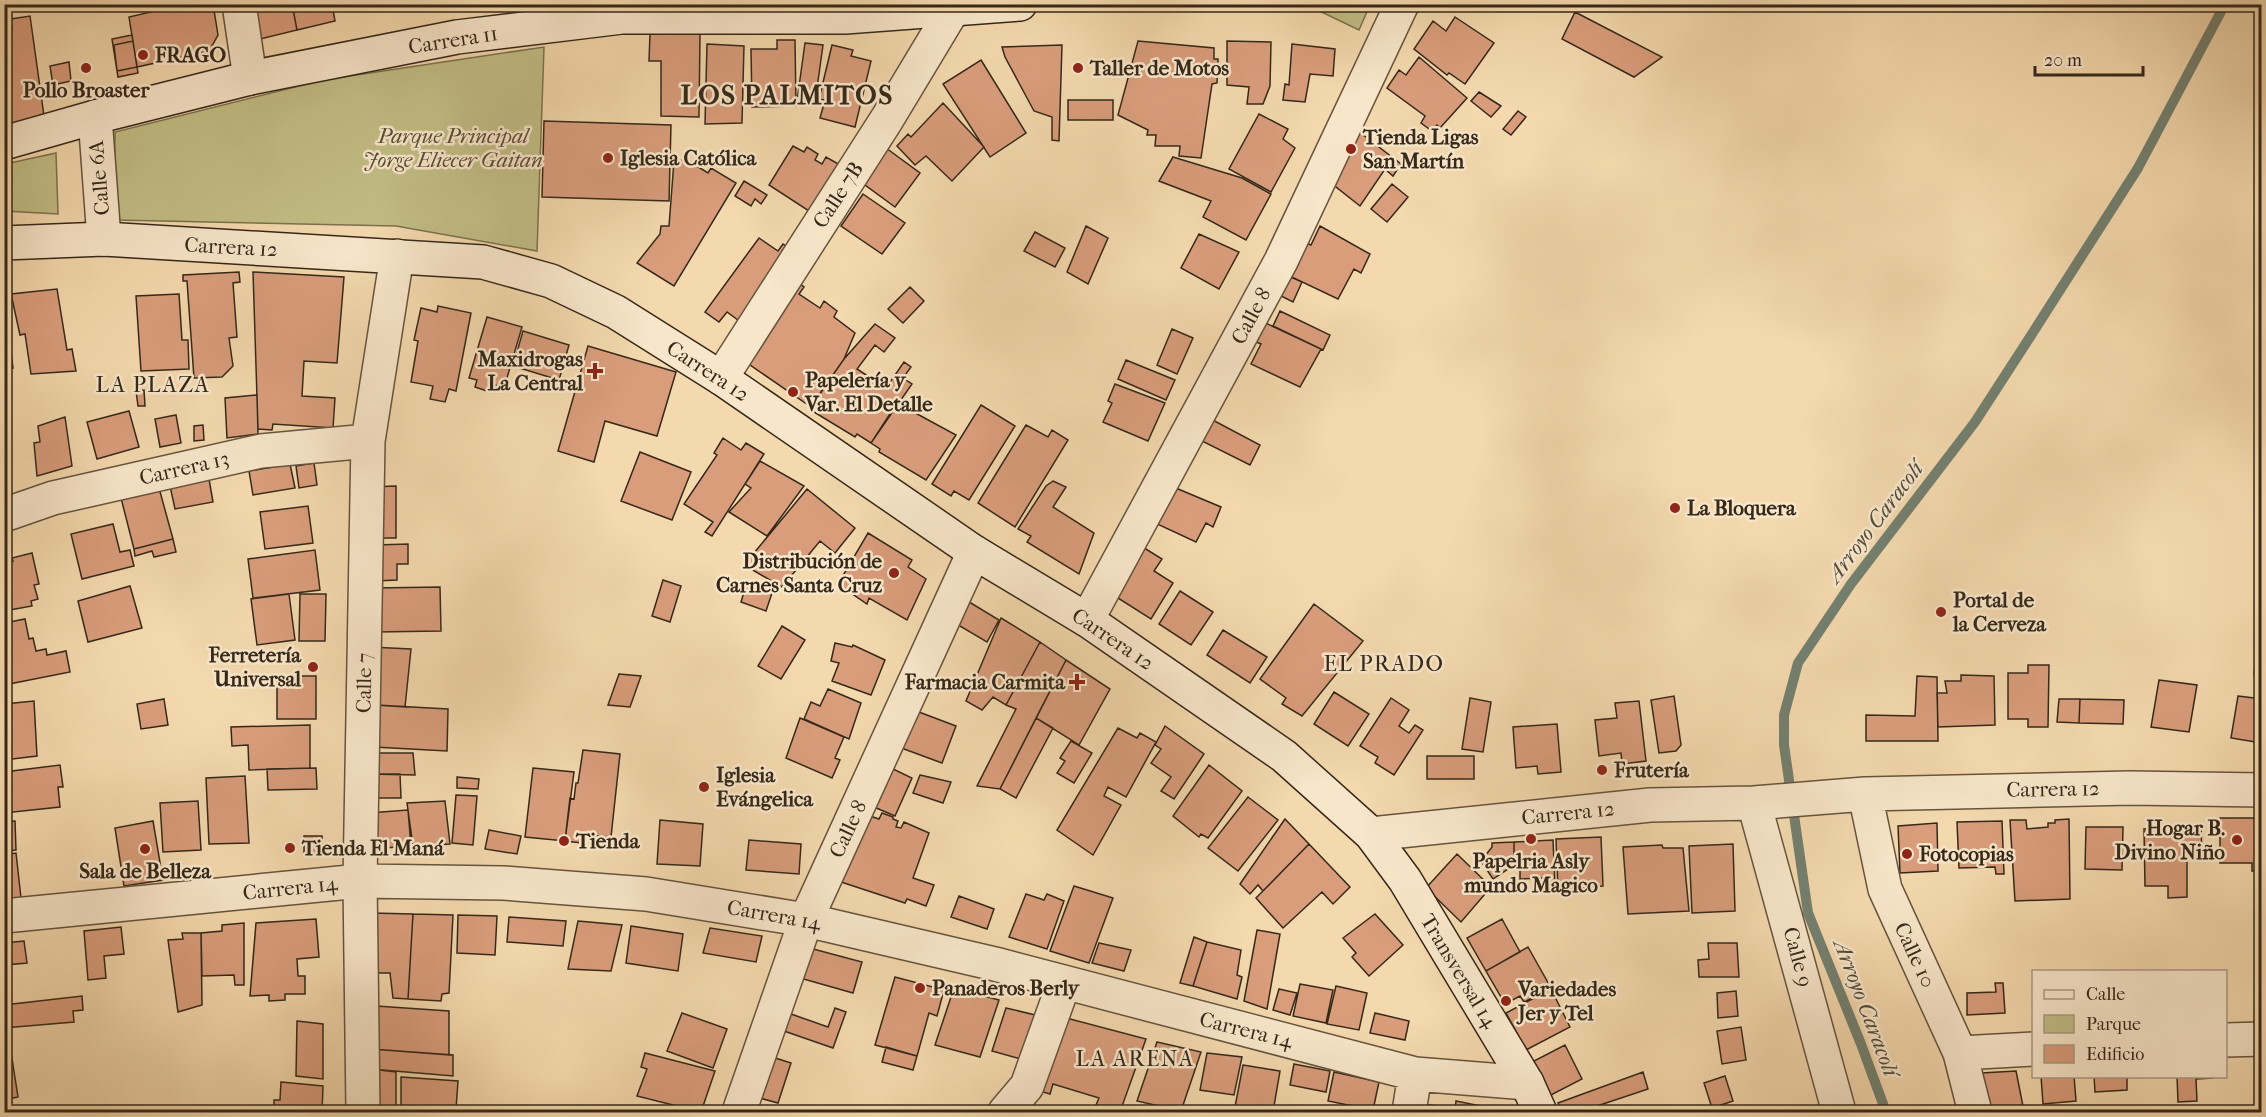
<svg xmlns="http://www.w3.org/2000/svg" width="2266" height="1117" font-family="'IM FELL French Canon',serif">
<rect width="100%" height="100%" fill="#f4d9ae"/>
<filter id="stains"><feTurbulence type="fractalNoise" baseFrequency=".00333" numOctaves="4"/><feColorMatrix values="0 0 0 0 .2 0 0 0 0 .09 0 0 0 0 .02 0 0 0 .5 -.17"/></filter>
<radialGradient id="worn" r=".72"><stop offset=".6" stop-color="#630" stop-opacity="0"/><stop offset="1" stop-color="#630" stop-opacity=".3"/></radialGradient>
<!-- green -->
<path fill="#c2bd85" stroke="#7c724f" stroke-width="1.5" d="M1307,5H1370L1359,30Z
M544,47L537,251L396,226L114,220L115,132L323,80Z
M56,153L58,214L5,211V164Z"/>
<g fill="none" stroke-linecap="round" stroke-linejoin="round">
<!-- stream -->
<path stroke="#738070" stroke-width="10" d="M1886,1112L1861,1044L1808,913L1784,745V715L1798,663L1851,584L1975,422L2030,337L2138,168L2225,4"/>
</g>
<!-- building -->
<path fill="#d99d7c" stroke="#352819" stroke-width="1.5" d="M168,4H213L218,35L209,51L137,67L129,17L168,8Z
M244,4H292L297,30L252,41Z
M292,4H332L335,21L297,30Z
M339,4H372L339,10Z
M1575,12L1662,57L1634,77L1562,39Z
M30,16L45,123L4,128V18L6,30L12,29L11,19Z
M1455,17L1494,43L1465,84L1449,73L1447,75L1414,49L1433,21L1446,31Z
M650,34H700L699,117L661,116V61H649Z
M132,35L138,73L118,77L112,39Z
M777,40H795L796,106L752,107L751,49H777Z
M133,41L137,67L117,71L114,45Z
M1138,41L1214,48V59H1218L1217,83L1212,84L1201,158L1179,156L1180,146H1155L1156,135H1147L1148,130L1118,115Z
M1227,41L1271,42L1270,86L1263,104H1247L1249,87L1227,85Z
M805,43L823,45L815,103L797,101Z
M707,44L744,46L742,123L705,124Z
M1292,44L1335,49L1333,76L1310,74L1305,102L1283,100L1285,84L1289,85Z
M832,45L853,50L851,56L871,61L855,127L820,118L825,100L819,99Z
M1062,45L1059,141L1052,140V117L1034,111L1005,57L1002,47Z
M1419,57L1467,98L1440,128L1437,125L1432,131L1421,123L1425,116L1387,88L1399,70L1406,75Z
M981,60L1026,133L990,157L943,84Z
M69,62L71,81L53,85L50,66Z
M1479,92L1501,106L1491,117L1471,101Z
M1068,100H1113V120H1068Z
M943,103L984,147L952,181L926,156L915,165L897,146L908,134L911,137Z
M1518,111L1526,117L1511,135L1503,129Z
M1259,114L1288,129L1283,139L1295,148L1271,192L1229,169Z
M544,121L671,125L669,201L542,197Z
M1358,131L1401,164L1393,176L1385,169L1360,206L1326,179Z
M793,146L804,152L807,147L818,154L815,160L822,164L826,157L842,166L812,213L769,185Z
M886,148L920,173L895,207L861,182Z
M1173,157L1242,178L1271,194L1246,240L1203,217L1211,201L1159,181Z
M687,160L708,173L711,168L736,183L674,286L637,263L660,234L661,226H669L674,161Z
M744,181L767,195L761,204L755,199L751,206L735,196Z
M1392,184L1408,197L1387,222L1371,209Z
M863,194L905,223L882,254L841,226Z
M1086,226L1108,238L1088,284L1067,272Z
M1320,226L1370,254L1361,273L1354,269L1338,299L1281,272L1297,239L1311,245Z
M1035,232L1065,248L1055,267L1024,251Z
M1199,234L1239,252L1219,289L1181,268Z
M759,238L778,251L783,244L797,254L746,326L727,312L719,322L705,312Z
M239,272L240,282L233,283L237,337L229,338L233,366L222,377L194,378L187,281H183V275Z
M253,272L344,277L337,363L304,361L302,396L335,398L333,428L273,424L272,430L258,429Z
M1282,273L1302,282L1293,302L1273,292Z
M791,277L804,287L799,294L820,308L824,301L837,311L834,317L855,333L844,359L811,407L737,356Z
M910,287L924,301L903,323L888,309Z
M57,289L67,350L72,349L76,371L31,374L25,334L20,335L11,294Z
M179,294L182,340H188L189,369L141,371L136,296Z
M4,300L13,368L4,369Z
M438,306L471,313L456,391L449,389L445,402L430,399L433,386L411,382L418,341L414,340L421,308L437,312Z
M1280,311L1330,335L1323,350L1273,326Z
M487,317L522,327L504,388L492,384L490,392L475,387L477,380L469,378Z
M1257,319L1321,349L1300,387L1251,364L1261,344L1247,338Z
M875,324L895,338L884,352L875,345L857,369L886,388L904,362L911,367L903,378L912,384L871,443L857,434L855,437L809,409L844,359Z
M1172,329L1193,338L1177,374L1157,365Z
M523,331L569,345L559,380L513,366Z
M588,346L676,372L657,436L605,421L594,462L558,451Z
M1126,360L1175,380L1166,400L1118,379Z
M1115,384L1165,403L1148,441L1103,422L1112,403L1108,401Z
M144,390L145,406H138L136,391Z
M257,395L258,434L227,438L225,398Z
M897,403L956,435L926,480L879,452L880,449L871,443Z
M981,405L1015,426L969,500L954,491L951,496L932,484Z
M129,411L139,447L97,459L87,422Z
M176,415L181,443L160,447L155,419Z
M65,417L72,466L37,476L34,443L40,442L38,426Z
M1207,417L1260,445L1250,465L1196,438Z
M203,425L204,440L194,441V426Z
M1026,425L1048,437L1052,430L1068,440L1015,527L978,503Z
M723,438L741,450L746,443L764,454L712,536L705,532L713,522L684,504L717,455L714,453Z
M640,452L691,472L672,520L621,501Z
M760,461L804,486L767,536L729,512L751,488L745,484Z
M314,463L317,485L299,488L296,466Z
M290,464L295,488L253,495L249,471Z
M209,479L213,502L175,509L170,486Z
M1053,481L1066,487L1053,507L1094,533L1079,574L1027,542L1031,536L1018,529L1046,486Z
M396,486V538H370L369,487Z
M1171,486L1221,507L1213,527L1206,523L1196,542L1155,523Z
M159,488L173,539L134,549L121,498Z
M807,489L855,528L835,553L820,541L782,587L744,565Z
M308,506L313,543L265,549L260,512Z
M113,524L120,552L130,550L134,566L82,579L71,534Z
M868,533L912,560L908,567L926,579L907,620L869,598L867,604L838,584Z
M173,539L176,552L154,557L152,551L135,556L134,549Z
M408,544V564H397V580L376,581L375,545Z
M1141,546L1162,559L1154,571L1173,583L1151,619L1110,593Z
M315,550L320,590L253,598L248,559Z
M32,553L39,584L34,585L38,599L31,601L32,606L4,611V562L13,561L12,558Z
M663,580L681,586L670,622L652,616Z
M747,582L773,590L766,611L741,602Z
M130,586L142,628L88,642L78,601Z
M440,587L441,631L375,632L374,588Z
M1180,591L1213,612L1191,645L1159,624Z
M289,594L295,640L257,645L251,599Z
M300,594H326L325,641H299Z
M961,597L999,620L987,642L948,619Z
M1314,604L1363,641L1302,716L1282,704L1286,698L1260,679Z
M1001,618L1040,642L1006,705L993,697L982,710L966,701Z
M25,619L29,639L33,638L36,651L46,649L47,655L66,651L70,672L4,685V623Z
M782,626L805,640L781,679L758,666Z
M1223,630L1267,657L1250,683L1207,655Z
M1040,642L1066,660L1000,789L977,786L1016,709L1006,705Z
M835,643L852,647L853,645L885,660L871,695L832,681L839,663L831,661Z
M370,647L411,649L405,707L376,705Z
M2257,653L2262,654V675L2254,674Z
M1066,660L1110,689L1079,745L1036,718Z
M2028,665H2049L2048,727H2028V719H2008V673H2028Z
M619,674L641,676L630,707L608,705Z
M1961,675L1994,676L1995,725L1938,727L1937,693H1947L1945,681H1961Z
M277,676H316V719H277Z
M1917,676L1937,677L1938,741H1866V715L1915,716Z
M2159,680L2197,685L2189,732L2151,727Z
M828,689L861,703L849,739L804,719L811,702L820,706Z
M1334,692L1369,714L1348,746L1314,724Z
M1674,696L1681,745L1676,751L1659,753L1651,700Z
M2238,696L2262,699V743L2231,738Z
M1391,698L1409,710L1399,726L1409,733L1415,725L1423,730L1394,775L1375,763L1378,757L1360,746Z
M1470,698L1491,702L1483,752L1462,749Z
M164,699L168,725L141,729L137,704Z
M2059,699H2080L2079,723L2057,722Z
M2080,699L2124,700L2123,724L2079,723Z
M34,701L37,756L4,760V704Z
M1639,701L1646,761L1622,764L1621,753L1599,756L1595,720L1617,718L1615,703Z
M376,705L448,709L447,751L374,747Z
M911,709L956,726L942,763L896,746Z
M800,718L844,737L835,758L840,760L832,778L786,758Z
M1036,718L1053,728L1016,798L1000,789Z
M1557,724L1561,772L1538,774L1537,766L1516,768L1513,727Z
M310,725V768L249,770L248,745L232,746L231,727Z
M1165,726L1204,754L1174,799L1161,791L1171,777L1151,763L1161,749L1155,745Z
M1118,728L1137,738L1140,733L1156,742L1126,797L1108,787L1104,796L1121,805L1093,855L1057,830Z
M1071,741L1092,753L1074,783L1057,773L1065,761L1060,758Z
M583,750L620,754L611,837L584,835L582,843L565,841L570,798L574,799L576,783H578Z
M368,753H413L415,775L369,774Z
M1427,756H1474V779H1427Z
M60,765L63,787H58L60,807L4,813V772Z
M1209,765L1242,791L1208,838L1201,834L1199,837L1173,816Z
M316,768L317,789L268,790L267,769Z
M533,768L574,772L565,841L525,837Z
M891,768L912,778L895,816L874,807Z
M369,774H400L401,798H370Z
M920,775L951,782L943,803L913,793Z
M245,776L249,843L209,844L206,778Z
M457,777L479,779L478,789L457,788Z
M456,795L477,796L473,845L452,843Z
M1248,797L1278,820L1238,871L1208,848Z
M198,801L201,850L163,852L160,803Z
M445,801L450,844L413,846L407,803Z
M408,810L411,846L371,849L368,813Z
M861,813L879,819L882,813L893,817V819L898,821L896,827L901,828L904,822L929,833L913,878L934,885L926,906L907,899L905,903L838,881Z
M2220,818H2262L2261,871H2252V863H2220Z
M1285,819L1309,844L1263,891L1258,885L1250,894L1240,884Z
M2069,819L2070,899L2015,901L2010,820H2026L2027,829L2048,827V823H2055V820Z
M660,820L703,824L700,866L657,864Z
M15,821L16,850L4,851V822Z
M153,821L163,880L124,886L115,828Z
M2002,821L2004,874H1996L1995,867L1959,868L1957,822Z
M1937,823L1938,871L1900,873L1898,826Z
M2086,827H2123L2122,870L2085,869Z
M2201,827L2202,854L2187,855V897L2168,898V886H2145L2144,829Z
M489,830L521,836L517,854L485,849Z
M304,836H322V853L304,854Z
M1601,837L1603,886L1558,889L1556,839Z
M749,840L801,844L799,874L746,870Z
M1553,840L1555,885L1543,886V878L1520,879V865H1514V842Z
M1514,842V865L1493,879L1481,861L1492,847V843Z
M1309,844L1350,887L1333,904L1322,892L1283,928L1256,898Z
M1733,844L1735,911L1692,913L1689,846Z
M1662,845L1663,848H1683L1689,911L1628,914L1623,847Z
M16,853L21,898L4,900V855Z
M1457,854L1491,887L1461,922L1426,888Z
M1074,886L1113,898L1089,963L1050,951Z
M1026,894L1044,900L1047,894L1064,901L1047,949L1009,937Z
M959,896L994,909L987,929L951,917Z
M370,913L413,914L408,999L393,998L390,973H370Z
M413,914L453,915L449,993L442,994L441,1001L408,999Z
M1375,914L1403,945L1369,976L1352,957L1356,953L1343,938Z
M458,915L497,916L495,955L457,953Z
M509,917L566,921L563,946L507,942Z
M316,919L319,957L297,959L298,976H305V994H285V1000L269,1001V995L250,996L256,923Z
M1502,919L1520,952L1486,971L1467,938Z
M578,921L622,925L611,971L568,969Z
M244,923V985H235L234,975L202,976L201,933L222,931V925Z
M631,926L683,934L678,971L626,963Z
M121,927L124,954L104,956L106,978L88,980L84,931Z
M710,928L762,936L756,962L703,953Z
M1257,930L1280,934L1267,1009L1244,1001Z
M182,933H201L202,1005L178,1012L168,940L183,939Z
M1194,937L1207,942L1193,986L1180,983Z
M24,941L27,963L5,965L7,985H4V943Z
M1207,942L1241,950L1237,975L1242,977L1237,999L1193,986Z
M1099,943L1131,950L1124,971L1092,963Z
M1708,943H1737L1739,977H1699L1698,960L1709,959Z
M802,946L862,962L853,993L793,976Z
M1528,947L1551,988L1524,1002L1520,996L1505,1004L1486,971Z
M895,977L944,990L937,1016L929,1013L917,1056L875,1045Z
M1995,983H2003L2005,1013L1967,1015V993L1996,992Z
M1300,984L1333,990L1326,1023L1293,1016Z
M1336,986L1367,993L1359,1030L1327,1024Z
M954,988L999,1000L980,1057L935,1045Z
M1279,989L1297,993L1290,1015L1273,1010Z
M1551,989L1570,1027L1526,1050L1506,1013Z
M1736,991L1738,1016L1718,1018L1717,993Z
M82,996L83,1010L73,1011L74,1022L4,1028V1005Z
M376,1006L449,1011V1055L371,1049Z
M835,1008L846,1012L833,1048L784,1031L791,1014L828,1027Z
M1006,1008L1044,1017L1021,1059L992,1051Z
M682,1013L727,1029L713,1068L667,1051Z
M1375,1013L1409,1021L1405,1040L1370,1033Z
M1055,1015L1146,1039L1120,1112H1093L1099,1098L1053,1084L1050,1094L1043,1092L1039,1069Z
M297,1021L323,1024V1079L296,1076Z
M1741,1027L1746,1060L1722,1064L1717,1031Z
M8,1033L18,1097L4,1100V1034Z
M1157,1042L1201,1052L1181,1111L1137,1101Z
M1565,1045L1582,1079L1549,1096L1532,1062Z
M886,1047L917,1056L913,1070L882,1062Z
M371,1049L453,1055V1076L371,1069Z
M645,1053L715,1071L701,1112L637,1096L647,1069L641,1067Z
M1207,1053L1242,1057L1234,1095L1200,1090Z
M769,1056L791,1063L778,1103L756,1097Z
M1294,1064L1330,1071L1326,1092L1290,1085Z
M1243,1065L1280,1071L1273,1112L1252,1110L1251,1112H1234Z
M371,1069L396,1072V1112L371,1110Z
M2016,1071L2024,1111L1983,1112L1981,1073Z
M1334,1072L1379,1082L1373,1110L1328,1101Z
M1643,1072L1648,1089L1594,1107L1595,1109L1586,1112H1562L1558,1103Z
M1725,1076L1733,1101L1712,1108L1704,1083Z
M2041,1076H2074L2076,1101L2043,1104Z
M2094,1076H2127V1090L2095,1092Z
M2177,1076H2213V1078L2196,1079L2197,1101L2178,1102Z
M401,1077L458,1081L456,1109H448V1112H401Z
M281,1082L323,1086L322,1112H274V1100H280Z
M1456,1101L1491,1108L1490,1112H1455Z
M1415,1104L1454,1107V1112H1414Z"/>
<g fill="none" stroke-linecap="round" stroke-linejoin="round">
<defs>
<path id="street" d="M239,4L250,78
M95,117L104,239
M721,378L887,119L952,11
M4,515L53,498L261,451L368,441
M1087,620L1281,261L1402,4
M1865,794L1885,889L1960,1053L1975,1112
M1754,803L1839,1112
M1371,834L1650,805L1754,803L1865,794L2130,788L2262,790
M4,916L360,881L503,883L646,894L806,920L995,964L1415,1074L1527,1083
M2226,1040L2262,1039
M1960,1053L2034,1049
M363,1112L360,881L368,441L397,256
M739,1112L806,920L974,552
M1005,1112L1027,1086L1064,983
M1409,1112L1415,1074"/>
<path id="secondary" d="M4,143L95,117L250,78L457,37L622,17H845L1020,4
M4,243L104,239L483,262L551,281L616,312L721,378L974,552L1087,620L1284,756L1371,834L1405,880L1527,1083L1540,1112"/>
</defs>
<!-- street casing -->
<use href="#street" stroke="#65543e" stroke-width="36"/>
<!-- secondary casing -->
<use href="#secondary" stroke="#352819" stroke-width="36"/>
<!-- street -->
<use href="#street" stroke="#f8e6ca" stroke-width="33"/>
<!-- secondary -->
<use href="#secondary" stroke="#f8e6ca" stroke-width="33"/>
</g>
<!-- markers -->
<g fill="#8f2418" stroke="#f8e6ca" stroke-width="2">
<circle cx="143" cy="55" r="6"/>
<circle cx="86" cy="68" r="6"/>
<circle cx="1078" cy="68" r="6"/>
<circle cx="1351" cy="149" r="6"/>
<circle cx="608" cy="158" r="6"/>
<path d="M592 362h6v6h6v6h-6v6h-6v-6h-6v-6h6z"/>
<circle cx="793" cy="392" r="6"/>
<circle cx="1675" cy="508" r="6"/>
<circle cx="894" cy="573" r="6"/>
<circle cx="1941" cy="612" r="6"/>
<circle cx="313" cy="667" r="6"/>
<path d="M1074 673h6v6h6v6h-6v6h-6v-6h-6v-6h6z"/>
<circle cx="1602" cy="770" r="6"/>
<circle cx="704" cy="787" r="6"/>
<circle cx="1531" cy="839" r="6"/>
<circle cx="2237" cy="840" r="6"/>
<circle cx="564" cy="841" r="6"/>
<circle cx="290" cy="848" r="6"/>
<circle cx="145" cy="849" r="6"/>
<circle cx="1907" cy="854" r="6"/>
<circle cx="920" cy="988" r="6"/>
<circle cx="1506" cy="1001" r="6"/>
</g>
<g text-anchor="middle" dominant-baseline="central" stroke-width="5" stroke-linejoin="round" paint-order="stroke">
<!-- street labels -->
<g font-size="21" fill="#352819" stroke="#f8e6ca">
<text transform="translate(453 40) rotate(-9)">Carrera 11</text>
<text transform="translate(99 178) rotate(-95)">Calle 6A</text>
<text transform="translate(838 195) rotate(-57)">Calle 7B</text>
<text transform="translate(231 247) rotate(3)">Carrera 12</text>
<text transform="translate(1251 316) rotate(-62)">Calle 8</text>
<text transform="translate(708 371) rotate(33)">Carrera 12</text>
<text transform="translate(184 468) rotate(-13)">Carrera 13</text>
<text transform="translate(1113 639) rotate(34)">Carrera 12</text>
<text transform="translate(364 683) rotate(-89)">Calle 7</text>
<text transform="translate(2053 789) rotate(-1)">Carrera 12</text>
<text transform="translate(1568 813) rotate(-6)">Carrera 12</text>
<text transform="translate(848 829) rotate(-65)">Calle 8</text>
<text transform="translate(290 888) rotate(-6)">Carrera 14</text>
<text transform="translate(774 915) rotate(10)">Carrera 14</text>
<text transform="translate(1915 955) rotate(65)">Calle 10</text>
<text transform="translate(1798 957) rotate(75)">Calle 9</text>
<text transform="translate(1459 971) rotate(59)">Transversal 14</text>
<text transform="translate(1246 1030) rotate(14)">Carrera 14</text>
</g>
<!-- poi labels -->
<g font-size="21" font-weight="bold" fill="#352819" stroke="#f8e6ca" text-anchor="start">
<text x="155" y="55">FRAGO</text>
<text x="1090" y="68">Taller de Motos</text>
<text x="86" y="90" text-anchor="middle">Pollo Broaster</text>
<text x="1363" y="137">Tienda Ligas<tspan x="1363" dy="24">San Martín</tspan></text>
<text x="620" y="158">Iglesia Católica</text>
<text x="583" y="359" text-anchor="end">Maxidrogas<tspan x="583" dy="24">La Central</tspan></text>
<text x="805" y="380">Papelería y<tspan x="805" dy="24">Var. El Detalle</tspan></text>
<text x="1687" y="508">La Bloquera</text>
<text x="882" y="561" text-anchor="end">Distribución de<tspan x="882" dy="24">Carnes Santa Cruz</tspan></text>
<text x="1953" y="600">Portal de<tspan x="1953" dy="24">la Cerveza</tspan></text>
<text x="301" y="655" text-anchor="end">Ferretería<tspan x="301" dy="24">Universal</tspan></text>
<text x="1065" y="682" text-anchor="end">Farmacia Carmita</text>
<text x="1614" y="770">Frutería</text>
<text x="716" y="775">Iglesia<tspan x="716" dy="24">Evángelica</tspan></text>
<text x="2225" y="828" text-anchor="end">Hogar B.<tspan x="2225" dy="24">Divino Niño</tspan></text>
<text x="576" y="841">Tienda</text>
<text x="302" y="848">Tienda El Maná</text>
<text x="1919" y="854">Fotocopias</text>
<text x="1531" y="861" text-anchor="middle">Papelria Asly<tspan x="1531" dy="24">mundo Magico</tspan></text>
<text x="145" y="871" text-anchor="middle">Sala de Belleza</text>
<text x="932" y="988">Panaderos Berly</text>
<text x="1518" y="989">Variedades<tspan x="1518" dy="24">Jer y Tel</tspan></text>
</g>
<!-- park labels -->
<g font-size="21" font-style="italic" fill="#584d34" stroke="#f8e6ca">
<text x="453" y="136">Parque Principal<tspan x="453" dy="24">Jorge Eliecer Gaitan</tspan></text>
</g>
<!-- neighbourhood labels -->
<g font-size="22" letter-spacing="1.5" fill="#352819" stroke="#f8e6ca">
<text x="153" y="385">LA PLAZA</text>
<text x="1384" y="664">EL PRADO</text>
<text x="1135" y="1059">LA ARENA</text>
</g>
<!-- water labels -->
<g font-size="22" font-style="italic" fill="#4f4c3d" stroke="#f8e6ca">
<text transform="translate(1875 522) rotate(-53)">Arroyo Caracolí</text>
<text transform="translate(1866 1008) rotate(69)">Arroyo Caracolí</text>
</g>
<!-- district labels -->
<g font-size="27" font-weight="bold" letter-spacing="1.5" fill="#352819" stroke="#f8e6ca">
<text x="787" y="95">LOS PALMITOS</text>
</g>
</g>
<!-- margin -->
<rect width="2266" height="1117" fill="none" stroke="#f4d9ae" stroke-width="24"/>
<rect x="6" y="6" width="2254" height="1105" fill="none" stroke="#352819" stroke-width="3"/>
<rect x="12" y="12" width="2242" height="1093" fill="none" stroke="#352819" stroke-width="1.5"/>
<!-- legend -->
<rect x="2032" y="970" width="195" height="108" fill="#f8e6ca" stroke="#aa9a83" stroke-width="1.5"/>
<rect x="2044" y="990" width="30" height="9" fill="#f8e6ca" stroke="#aa9a83" stroke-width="1.5"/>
<text x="2086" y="1000" font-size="18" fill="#352819">Calle</text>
<rect x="2044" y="1015" width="30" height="18" fill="#c2bd85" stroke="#aa9a83" stroke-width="1.5"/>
<text x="2086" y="1030" font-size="18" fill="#352819">Parque</text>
<rect x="2044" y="1045" width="30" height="18" fill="#d99d7c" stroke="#aa9a83" stroke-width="1.5"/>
<text x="2086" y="1060" font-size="18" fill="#352819">Edificio</text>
<!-- scale -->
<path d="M2035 66v9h108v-9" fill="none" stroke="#352819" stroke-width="3"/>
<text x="2044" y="66" font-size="18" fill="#352819" stroke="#f8e6ca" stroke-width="4.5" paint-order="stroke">20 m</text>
<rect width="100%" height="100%" filter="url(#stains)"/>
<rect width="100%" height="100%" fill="url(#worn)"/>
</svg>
